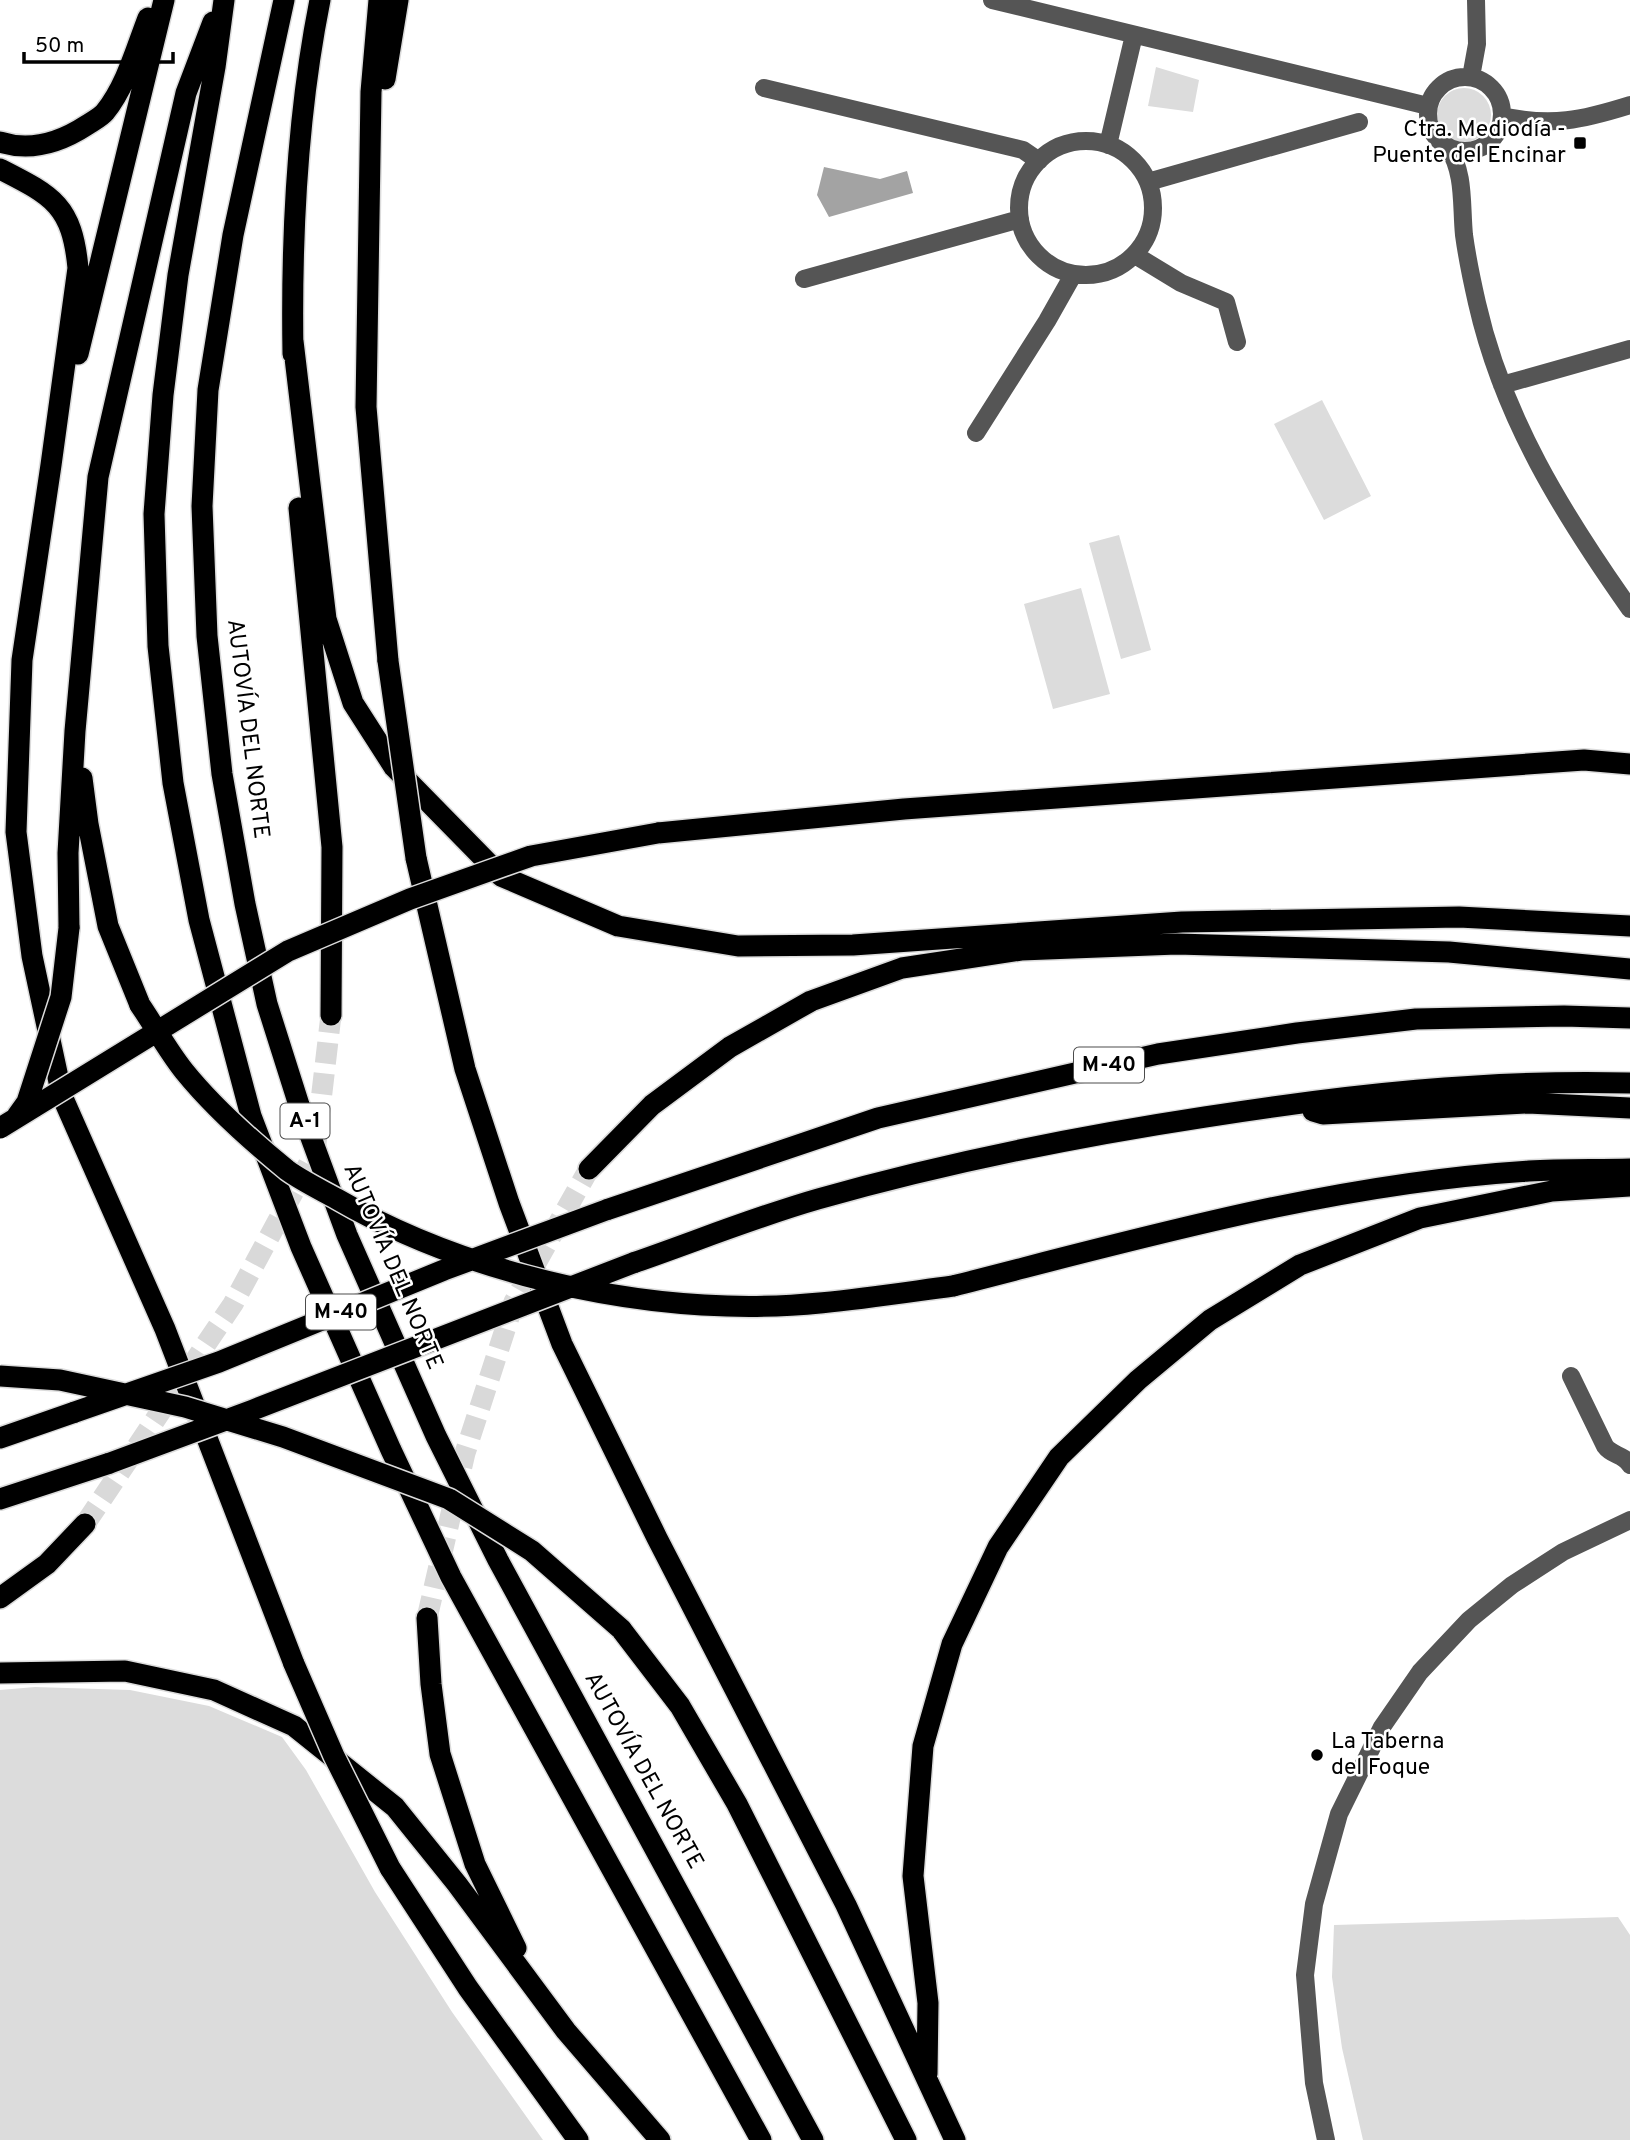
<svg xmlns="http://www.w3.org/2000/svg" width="1630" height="2140" font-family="Overpass,sans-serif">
<rect width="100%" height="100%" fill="#fff"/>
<!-- green -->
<path fill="#dcdcdc" d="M1156,67L1199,80L1193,112L1148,106Z
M1437 115a27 27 0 1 1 54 0a27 27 0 1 1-54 0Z
M1322,400L1371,496L1324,520L1274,424Z
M1119,535L1151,650L1121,659L1089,543Z
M1081,588L1110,694L1053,709L1024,604Z
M35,1687L130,1690L209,1706L282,1737L306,1770L375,1892L452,2012L543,2140H0V1690Z
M1618,1917L1630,1935V2140H1363L1342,2048L1332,1977L1334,1925Z"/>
<!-- water -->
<path fill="#a3a3a3" d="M824,167L880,179L907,171L913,193L829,217L817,195Z"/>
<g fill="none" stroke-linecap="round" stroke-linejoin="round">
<!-- highway-tunnel -->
<path stroke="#d9d9d9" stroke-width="21" stroke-dasharray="21 10" stroke-linecap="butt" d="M85,1524L233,1304L315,1152L331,1015
M427,1618L465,1453L514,1302L589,1169"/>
<defs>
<path id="highway" d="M224,0L215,67L178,275L163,395L154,514L158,646L173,783L199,920L251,1116L301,1247L391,1450L451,1577L761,2140
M284,0L233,235L208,390L202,506L207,636L222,774L245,904L267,1004L299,1105L347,1235L436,1436L498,1560L813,2140
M379,0L371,92L366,407L388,661
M385,79L398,0
M0,142C31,152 61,142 87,125C93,121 101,117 105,112C126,86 136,49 148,18
M0,169C53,196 72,205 78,268L51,465L22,660L16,832L32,956L62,1096L165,1329L294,1664
M293,341L326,619L353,703L394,767L501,876L618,926L738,946L853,945L1182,922L1459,917L1630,926
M78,354L164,0
M293,354C291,236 297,115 320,0
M299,508L332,847L331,1015
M82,778L88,824L108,926L140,1005
M658,833L904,809L1584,760L1630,764
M416,858L465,1069L509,1203L562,1344L657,1538L846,1905L955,2140
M69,928L68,853L75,731L98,477L186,93L213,22
M1313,1111L1323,1114L1528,1103L1630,1108
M589,1169L652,1105L730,1047L811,1001L902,968L1021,950L1177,944L1449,952L1630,969
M606,1210L878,1118L1158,1054L1297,1033L1416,1019L1564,1016L1630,1018
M633,1263C694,1242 755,1217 818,1199C945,1163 1074,1137 1205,1117C1345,1095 1488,1079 1630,1083
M953,1286C1142,1238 1334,1183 1529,1171C1563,1169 1597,1170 1630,1169
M0,1438L75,1412
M0,1499L110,1463
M0,1598L47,1564L85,1524
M427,1618L431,1684L440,1754L475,1864L516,1948
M621,1629L680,1706L737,1804L906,2140
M0,1673L125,1671L214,1690L294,1726L395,1807L457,1884L566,2031L660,2140
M390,1868L468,1988L578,2140
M927,2074L928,2003L913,1876L923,1746L952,1644L998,1547L1059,1457L1138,1380L1210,1320L1300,1265L1420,1218L1552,1191L1630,1186"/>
</defs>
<!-- highway casing -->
<use href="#highway" stroke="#dbdbdb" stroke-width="24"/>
<!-- minor -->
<path stroke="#555" stroke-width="18" d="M992,0L1428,106
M1471,77L1477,44L1476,0
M1428 114a37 37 0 1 1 74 0a37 37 0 1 1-74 0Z
M764,88L1023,150L1039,161
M1502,116C1552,127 1582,120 1630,105
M1019 208a67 67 0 1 1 134 0a67 67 0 1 1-134 0Z
M1108,145L1134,35
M1448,147C1465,174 1461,204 1464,235C1467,257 1472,281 1477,303C1503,418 1563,514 1630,609
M1148,182L1359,122
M1135,255L1181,283L1226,302L1237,342
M804,279L1020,219
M1502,385L1630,349
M976,433L1047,321L1073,275
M1571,1376L1605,1446C1612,1456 1624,1454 1630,1465
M1326,2140L1314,2083L1305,1975L1314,1904L1339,1814L1382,1727L1420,1672L1469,1620L1512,1585L1563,1552L1630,1520"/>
<!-- highway -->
<use href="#highway" stroke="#000" stroke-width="21"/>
<defs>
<path id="highway-bridge" d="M388,661L416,858
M140,1005C155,1027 168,1051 184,1071C214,1108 250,1140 287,1170C302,1181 321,1190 337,1199C451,1265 596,1302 727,1306C803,1309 878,1296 953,1286
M17,1116L27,1102L61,997L69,928
M0,1128L288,951L410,899L531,856L658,833
M0,1376L60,1380L185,1407L283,1437L449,1499L532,1551L621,1629
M75,1412L219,1362L444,1270L606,1210
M110,1463L253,1410L633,1263
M294,1664L334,1756L390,1868"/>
</defs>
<!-- highway-bridge casing -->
<use href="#highway-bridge" stroke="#dbdbdb" stroke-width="24" stroke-linecap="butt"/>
<!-- highway-bridge -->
<use href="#highway-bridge" stroke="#000" stroke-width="21"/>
</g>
<!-- markers -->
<g fill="#000" stroke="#fff" stroke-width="2.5">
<rect x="1573" y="136" width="14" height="14" rx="3.5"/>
<circle cx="1317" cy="1755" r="7"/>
</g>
<g text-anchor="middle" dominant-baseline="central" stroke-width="5" stroke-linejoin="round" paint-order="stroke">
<!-- shield labels -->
<g fill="#fff" stroke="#4c4c4c" stroke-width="2">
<rect x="1074" y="1047.5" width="70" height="35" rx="5"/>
<rect x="280.5" y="1103.5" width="49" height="35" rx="5"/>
<rect x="306" y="1294.5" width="70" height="35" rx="5"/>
</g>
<g font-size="21" font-weight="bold" fill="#000">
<text x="1109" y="1065">M-40</text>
<text x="305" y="1121">A-1</text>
<text x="341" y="1312">M-40</text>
</g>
<!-- poi labels -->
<g font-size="23" fill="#000" stroke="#fff" text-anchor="end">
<text x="1566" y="130">Ctra. Mediodía -<tspan x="1566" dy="26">Puente del Encinar</tspan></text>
<text x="1331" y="1742" text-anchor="start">La Taberna<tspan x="1331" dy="26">del Foque</tspan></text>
</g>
<!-- street labels -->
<g font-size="23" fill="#000" stroke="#fff">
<text transform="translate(247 729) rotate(83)">AUTOVÍA DEL NORTE</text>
<text transform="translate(392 1267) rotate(67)">AUTOVÍA DEL NORTE</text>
<text transform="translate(643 1771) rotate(61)">AUTOVÍA DEL NORTE</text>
</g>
</g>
<!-- scale -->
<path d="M24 52v10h149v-10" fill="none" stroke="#000000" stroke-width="3.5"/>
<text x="35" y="52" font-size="21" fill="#000000" stroke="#ffffff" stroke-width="5" paint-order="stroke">50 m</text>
</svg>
